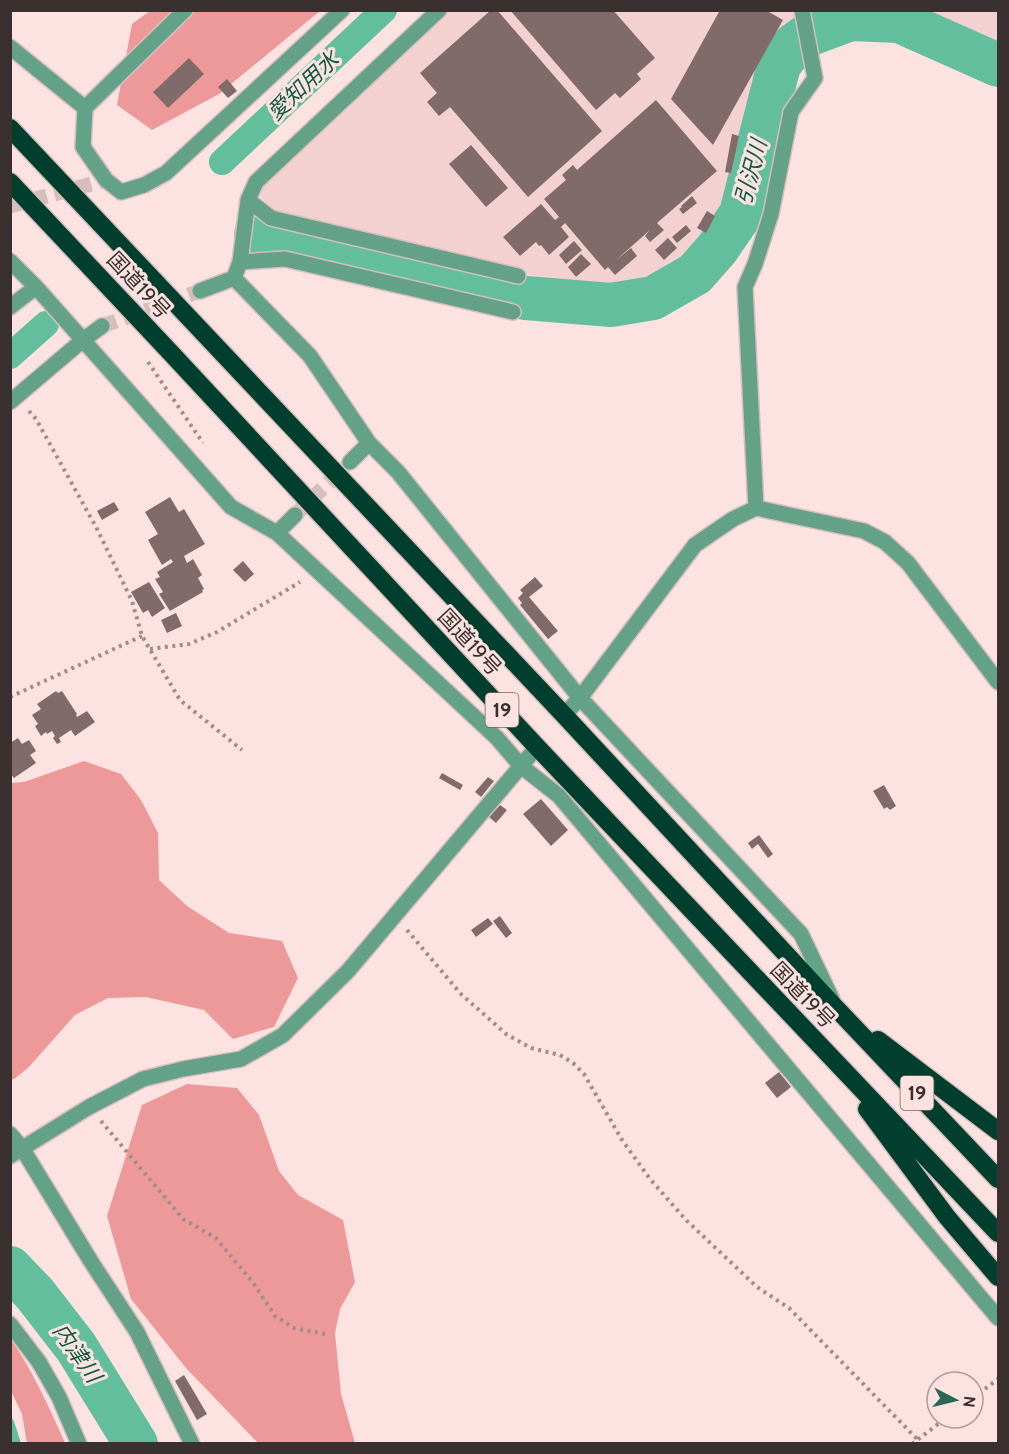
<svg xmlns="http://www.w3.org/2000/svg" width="1009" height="1454" font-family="Cabin,'Noto Sans JP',sans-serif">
<rect width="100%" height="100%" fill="#fce2e1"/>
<!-- built -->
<path fill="#f2d1d0" d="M445,11H998V59L927,21L898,11H859L813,21L796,37L777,57L765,82L752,117L744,171L736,198L718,230L679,267L645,285L624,292L580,290L522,273L273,212L258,193L290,154Z"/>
<!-- forest -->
<path fill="#ed9999" d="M150,11H320L219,94L152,130L117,105L132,24Z
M84,761L121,774L141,800L158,833L159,880L187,906L229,933L282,941L298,978L274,1027L233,1039L204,1010L146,997L108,998L75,1015L28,1068L14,1079L11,1080V783L24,782Z
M187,1084L237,1088L259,1115L279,1171L298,1195L343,1220L355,1282L340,1309L335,1333L341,1394L355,1443H258L186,1368L131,1299L107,1216L142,1105Z
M10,1338C33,1371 49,1407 65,1443H27L22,1414L11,1391Z"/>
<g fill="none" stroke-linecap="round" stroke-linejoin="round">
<!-- stream -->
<path stroke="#62be9d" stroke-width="8" d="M10,1422L17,1444"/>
<!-- canal -->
<path stroke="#62be9d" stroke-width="26" d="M222,162L384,10
M10,356L46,324"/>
<!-- river -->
<path stroke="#62be9d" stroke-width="44" d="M256,235L526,298L611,305L653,298L695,274L717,249L741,214L779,65L794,45L808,35L851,19L899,21L998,65
M10,1268L35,1294L76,1347L136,1444"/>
</g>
<!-- building -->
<path fill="#816b6a" d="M491,10H497L602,131L528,197L450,107L439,116L427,102L437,93L420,73Z
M510,10H613L655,58L637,74L641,79L620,98L615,93L596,110Z
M720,10H770L769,12L783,20L713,145L671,99Z
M189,58L204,74L168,108L153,92Z
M227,79L237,91L228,98L218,87Z
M656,100L717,171L657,223L664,230L650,242L645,236L650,230L615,261L631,248L637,256L615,275L608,267L605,270L565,223L561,227L569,237L549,255L541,245L539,246L536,242L520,256L503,237L541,204L555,220L559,217L544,199L566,180L562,175L573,165L577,170Z
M732,134L739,136L731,173L725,172Z
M471,145L508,188L486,207L449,164Z
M692,196L697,203L683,214L679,209L682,207L681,206Z
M707,211L715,216L706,233L697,228Z
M686,225L691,231L677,243L672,237Z
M668,238L677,248L664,260L655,250Z
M574,241L582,250L566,264L559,255Z
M581,254L591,264L576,277L568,267Z
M170,497L179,512L184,509L205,544L184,556L187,563L193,559L202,575L198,578L204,589L202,590L203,592L170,611L159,594L163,592L155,579L160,577L157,572L173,562L171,559L162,565L148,540L158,534L145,512Z
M114,502L119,510L102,520L97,511Z
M243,561L254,574L245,582L233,570Z
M535,577L543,586L529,597L558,631L548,639L520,605L522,603L518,598L523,593L520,590Z
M149,582L165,608L152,617L148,610L143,613L131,592Z
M176,613L182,626L167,633L161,620Z
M56,691L58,693L62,691L77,714L76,715L77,717L87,711L95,722L75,736L71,730L59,738L61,742L57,744L53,738L55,736L52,731L47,734L46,732L41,736L35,726L38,724L32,715L41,709L37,704Z
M18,738L22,744L29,740L36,751L30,755L36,763L14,778L10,773V743Z
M442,773L463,785L460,790L439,778Z
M488,777L494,781L481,797L475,792Z
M884,785L896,806L890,810L887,807L884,809L873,791Z
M541,799L568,830L551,846L523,814Z
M500,805L507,810L496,823L489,817Z
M759,835L773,854L768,858L758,844L752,849L748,843Z
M500,916L512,933L506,938L493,921Z
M488,918L493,924L476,937L471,930Z
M779,1072L791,1087L777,1098L765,1083Z
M184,1375L207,1414L197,1420L175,1381Z"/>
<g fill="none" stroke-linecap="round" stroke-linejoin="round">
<!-- minor-tunnel -->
<path stroke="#d5bebd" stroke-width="15" stroke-dasharray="15 8" stroke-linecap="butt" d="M10,206L106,180
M102,326L200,291
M295,515L345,467"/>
<defs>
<path id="minor" d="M185,10L85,108L83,147L106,180L121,192L144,185L166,173L342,10
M439,10L256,182L248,200L240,262L234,278L310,356L369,443L398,472L580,698L801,934L832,999
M10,47L85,108
M248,200L271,218L518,276
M10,261L36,287L231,507L277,533L497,738L521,766L559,796L998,1318
M240,262L285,259L513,312
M200,291L234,278
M10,307L36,287
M10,402L83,340L102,326
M350,462L369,443
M756,508L745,287L755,264L771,214L791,112L815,78L802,10
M277,533L295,515
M564,715L580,698L695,545L733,519L756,508L864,531L885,542L908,563L998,682
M10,1134L22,1148L90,1260L137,1332L192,1444
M10,1156L89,1107L143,1079L183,1069L241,1059L283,1035L348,971L537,747
M10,1324L39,1362L59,1397L79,1444"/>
<path id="highway" d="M10,128L564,715L836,1008L998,1179
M10,182L170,352L537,747L998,1233
M878,1040L998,1131
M867,1109L947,1217L998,1277"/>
</defs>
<!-- minor casing -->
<use href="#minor" stroke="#d5bebd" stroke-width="18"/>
<!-- highway casing -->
<use href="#highway" stroke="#d5bebd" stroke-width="21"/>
<!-- path -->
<path stroke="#9f8d8c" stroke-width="4" stroke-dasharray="3 4.5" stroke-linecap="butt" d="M148,362L203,443
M29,411L36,419L96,527L132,601L142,636L180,700L242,750
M150,649L189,644L217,632L300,582
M10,697L142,636
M407,930L461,994L506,1034L531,1048L560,1055L573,1063L584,1074L622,1140L650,1179L686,1220L757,1287L789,1308L917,1439
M101,1121L183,1219L216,1238L254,1284L275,1316L294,1328L325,1334
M973,1398L998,1379
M912,1444L946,1418"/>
<!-- minor -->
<use href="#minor" stroke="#64a189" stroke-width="15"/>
<!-- highway -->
<use href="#highway" stroke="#023e2d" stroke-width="18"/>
</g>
<g text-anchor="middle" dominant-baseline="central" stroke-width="6" stroke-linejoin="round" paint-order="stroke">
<!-- shield labels -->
<g fill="#fce2e1" stroke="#746564" stroke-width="1.5">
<rect x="485.5" y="693" width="33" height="34" rx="4.5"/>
<rect x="900.5" y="1076" width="33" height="34" rx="4.5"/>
</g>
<g font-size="20" font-weight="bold" fill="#39302f">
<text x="502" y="710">19</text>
<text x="917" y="1093">19</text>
</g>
<!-- street labels -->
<g font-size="21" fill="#39302f" stroke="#fce2e1">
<text transform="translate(139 285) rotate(47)">国道19号</text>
<text transform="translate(470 642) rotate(47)">国道19号</text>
<text transform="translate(803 995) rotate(46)">国道19号</text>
</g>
<!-- water labels -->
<g font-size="22" font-style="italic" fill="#105a44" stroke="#fce2e1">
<text transform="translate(303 86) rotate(-43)">愛知用水</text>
<text transform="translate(751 172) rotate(-75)">引沢川</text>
<text transform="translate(77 1353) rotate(55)">内津川</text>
</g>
</g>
<!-- border -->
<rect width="1009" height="1454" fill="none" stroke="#39302f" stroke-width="24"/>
<!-- north arrow -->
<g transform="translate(955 1400) rotate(97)"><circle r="28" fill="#fce2e1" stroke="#ae9b9a" stroke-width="1.5"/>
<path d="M0-4.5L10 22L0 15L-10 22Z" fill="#2b6853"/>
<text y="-9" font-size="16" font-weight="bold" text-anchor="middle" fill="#39302f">N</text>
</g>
</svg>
